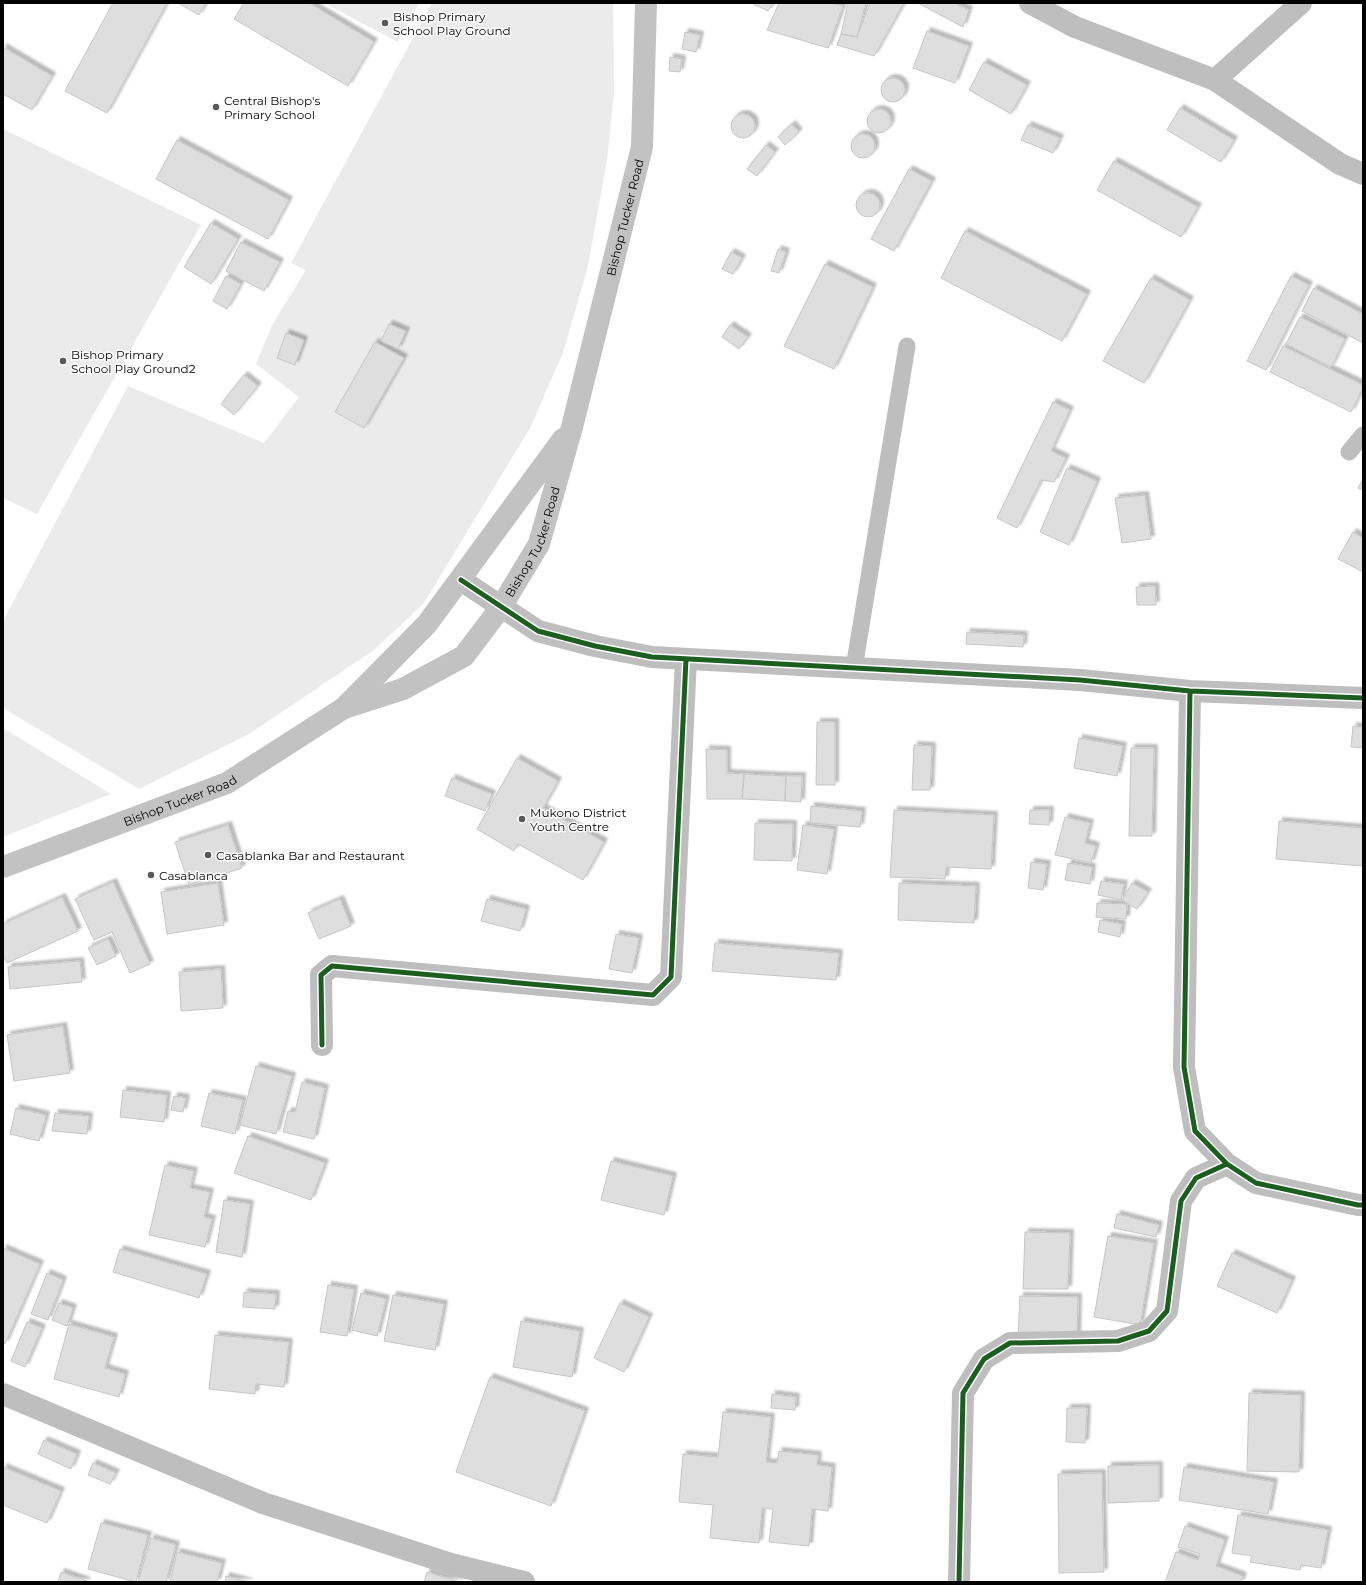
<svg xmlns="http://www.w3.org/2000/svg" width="1366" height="1585" font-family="Montserrat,sans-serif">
<defs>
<filter id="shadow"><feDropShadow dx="3.5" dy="-3.5" stdDeviation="1" flood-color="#0004"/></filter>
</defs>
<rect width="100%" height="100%" fill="#fff"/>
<!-- green -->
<path fill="#ebebeb" d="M324,3H419L398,42Z
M432,3H613L614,93L607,160L588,266L563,353L530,428L424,603L374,650L249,734L139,789L3,708V621L128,386L264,443L299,397L256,364L272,325L306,270L291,263Z
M3,129L201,225L37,514L3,498Z
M3,728L111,794L3,837Z"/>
<!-- building -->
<path fill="#dedede" stroke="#c6c6c6" filter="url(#shadow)" d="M113,3H167L107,113L65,91Z
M178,3H206L199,15Z
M244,3H309L374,42L348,86L234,19Z
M753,3H773L768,11L753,4Z
M779,3H832L843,6L828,48L767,30Z
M848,3H866L857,37L841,34Z
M870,3H904L874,56L837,45L841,34L857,37Z
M918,3H954L969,10L963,27Z
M927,31L969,46L955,83L913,68Z
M685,32L700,35L696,52L682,49Z
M3,47L52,76L32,110L3,94Z
M670,57L682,59L680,72L669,71Z
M984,62L1027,85L1011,114L969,90Z
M881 90a12 12 0 1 1 24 0a12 12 0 1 1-24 0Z
M1180,108L1234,140L1221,162L1167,130Z
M867 121a12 12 0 1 1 24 0a12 12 0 1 1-24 0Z
M731 126a12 12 0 1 1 24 0a12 12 0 1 1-24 0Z
M792,124L799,132L785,145L778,137Z
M1028,125L1060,138L1053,153L1021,140Z
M851 146a12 12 0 1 1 24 0a12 12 0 1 1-24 0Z
M177,140L289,200L268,239L156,179Z
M766,145L775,152L757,176L747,169Z
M1114,161L1198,207L1181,237L1097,190Z
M909,169L932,181L894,251L871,239Z
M856 205a12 12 0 1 1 24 0a12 12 0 1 1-24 0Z
M211,223L238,239L211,284L184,267Z
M965,231L1087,294L1062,341L941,278Z
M241,242L280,262L264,291L226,271Z
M778,249L786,252L779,273L771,271Z
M731,252L742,258L733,274L722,269Z
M825,264L873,287L834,369L784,346Z
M226,276L241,284L227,309L213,301Z
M1291,276L1309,285L1266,370L1247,361Z
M1151,278L1190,300L1144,383L1103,361Z
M1314,288L1363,314V343L1302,311Z
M1300,317L1345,339L1331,367L1286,344Z
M389,324L406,331L398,349L381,341Z
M730,325L748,337L739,349L722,337Z
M286,333L304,340L295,365L277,358Z
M375,342L404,358L364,428L335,412Z
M1283,346L1363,385V388L1351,412L1270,372Z
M244,375L258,386L234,415L221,404Z
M1053,402L1070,410L1051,451L1066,458L1054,482L1041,480L1017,528L997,518Z
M1067,468L1097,481L1069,545L1040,532Z
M1363,479V490L1358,488Z
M1145,495L1151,539L1122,543L1115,498Z
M1353,532L1363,538V572L1338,559Z
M1155,586L1156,605H1137L1136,587Z
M967,632L1024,635L1023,647L966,644Z
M817,722H835V785H816Z
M1353,726L1363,727V748L1351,747Z
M1079,738L1123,746L1117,776L1074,768Z
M914,745L932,746L930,790H912Z
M1131,748H1154L1152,836H1129Z
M706,749L727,750V773L744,774L742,799H707Z
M517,758L558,781L543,808L604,842L583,880L518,844L514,851L477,829Z
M744,774L786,776L785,801L742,799Z
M786,776H802L801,802L785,801Z
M452,778L492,794L485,811L445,796Z
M811,806L862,811L860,827L810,823Z
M894,810L994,815L991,869L946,867L945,879L890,877Z
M1030,810H1050L1049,825L1029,824Z
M1065,817L1090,823L1085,843L1096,846L1091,863L1055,855Z
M1279,821L1363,828V866L1276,859Z
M755,823L793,824L792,861L754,860Z
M228,825L242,868L189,885L175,842Z
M803,825L834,829L827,874L797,870Z
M1031,862L1047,864L1043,890L1028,888Z
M1068,863L1092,867L1090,884L1065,880Z
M1101,881L1124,884L1121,900L1098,895Z
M113,882L150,964L130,973L112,932L94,940L75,899Z
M218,883L224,925L167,934L161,892Z
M899,883L976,886L974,923L898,920Z
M1132,883L1148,892L1137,909L1122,900Z
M62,897L78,931L7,963L3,955V924Z
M340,899L351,926L319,939L308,913Z
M487,899L526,909L520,931L481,921Z
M1097,903L1127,904L1126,919L1096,917Z
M1100,920L1122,924L1120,937L1098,932Z
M616,934L639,938L632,973L609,969Z
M108,939L116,956L97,965L88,948Z
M715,943L839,953L836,980L712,971Z
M80,961L82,982L10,989L8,967Z
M221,969L223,1008L181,1011L179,972Z
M63,1026L70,1073L14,1081L7,1035Z
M256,1066L292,1076L276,1134L240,1125Z
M302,1082L325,1088L314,1139L283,1132L288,1111L295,1112Z
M123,1090L167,1095L164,1122L120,1117Z
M209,1093L243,1100L235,1134L201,1126Z
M174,1096L186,1098L183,1112L171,1110Z
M16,1108L46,1115L39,1141L10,1134Z
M55,1113L89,1116L87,1134L52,1131Z
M248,1136L325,1163L311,1200L234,1173Z
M611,1161L673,1176L664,1215L601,1200Z
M165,1165L194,1171L190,1188L210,1192L204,1217L212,1219L205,1247L149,1235Z
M224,1200L250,1204L242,1257L216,1252Z
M1117,1214L1159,1225L1156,1237L1114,1228Z
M1025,1232L1070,1233L1068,1289H1023Z
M1108,1236L1154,1243L1140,1325L1094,1317Z
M3,1248L40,1264L5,1344L3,1343Z
M120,1249L207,1274L199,1298L113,1272Z
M1232,1253L1292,1280L1277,1313L1217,1286Z
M47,1273L63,1280L48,1320L31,1314Z
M328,1285L354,1289L347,1336L320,1332Z
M244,1292L276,1294L275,1309L243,1307Z
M361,1293L386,1299L377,1336L352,1330Z
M393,1295L444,1304L435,1350L384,1341Z
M1020,1296L1078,1297L1077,1337L1018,1336Z
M59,1303L73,1308L67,1326L52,1320Z
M620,1303L649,1317L624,1372L594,1358Z
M521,1321L580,1331L572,1377L513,1367Z
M27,1322L42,1328L25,1367L11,1361Z
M69,1324L114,1337L105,1368L125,1374L119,1397L54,1379Z
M215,1335L289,1342L284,1387L256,1384L255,1394L209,1389Z
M490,1377L585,1411L551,1506L456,1472Z
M1249,1393L1301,1395L1299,1472L1247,1471Z
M772,1394L796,1397L795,1410L771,1408Z
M1067,1408H1087L1085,1443L1066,1442Z
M723,1412L771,1417L766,1462L777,1463L779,1451L818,1455L817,1465L832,1467L828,1511L812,1509L809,1546L769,1542L773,1509L762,1508L759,1543L710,1538L713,1505L679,1502L683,1454L718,1457Z
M44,1440L77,1454L71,1469L38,1454Z
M93,1463L116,1473L110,1484L88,1475Z
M1159,1465V1501L1108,1503V1466Z
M3,1467L61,1491L47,1523L3,1505Z
M1184,1467L1274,1482L1268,1514L1179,1500Z
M1102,1473L1104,1572L1059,1573L1058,1474Z
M1238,1515L1328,1530L1321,1568L1301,1565L1300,1570L1250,1562L1252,1556L1232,1553Z
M101,1523L148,1535L136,1582L88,1569Z
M1185,1526L1225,1540L1216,1566L1243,1576L1241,1582H1165L1176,1552L1198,1560L1200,1554L1178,1547Z
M151,1538L176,1545L166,1582H138Z
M177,1552L222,1563L217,1582H170Z
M61,1572L87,1581V1582H58Z
M427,1572L460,1582H424Z
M226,1576L249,1582H225Z"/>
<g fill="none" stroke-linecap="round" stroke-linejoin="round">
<!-- service -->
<path stroke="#bebebe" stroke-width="17" d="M1349,452L1363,435
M854,668L907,346"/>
<!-- minor -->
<path stroke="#bebebe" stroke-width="22" d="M1215,80L1301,3
M461,580L538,631L595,646L652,657L1080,680L1190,691L1363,698
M1190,691L1184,1067L1195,1131L1227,1164L1256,1183L1358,1205H1363
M322,1045L321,975L332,966L653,995L671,977L686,659
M3,1394L263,1503L451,1564L524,1582
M959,1582L963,1393L984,1359L1010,1343L1118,1341L1149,1331L1167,1311L1181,1201L1196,1178L1227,1164"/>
<!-- tertiary -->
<path stroke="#bebebe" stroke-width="22" d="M1030,3L1075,27L1215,80L1340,164L1363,174"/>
<!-- secondary -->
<g stroke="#c2c2c2" stroke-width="22">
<path id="s1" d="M344,708L403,689L464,656L501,607L539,544L572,427L642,147L646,3"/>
<path id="s2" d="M3,867L227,783L344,708L427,624L563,439"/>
</g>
<defs>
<path id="cycleway" d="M461,580L538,631L595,646L652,657L1080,680L1190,691L1363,698
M1190,691L1184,1067L1195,1131L1227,1164L1256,1183L1358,1205H1363
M322,1045L321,975L332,966L653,995L671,977L686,659
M959,1582L963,1393L984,1359L1010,1343L1118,1341L1149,1331L1167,1311L1181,1201L1196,1178L1227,1164"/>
</defs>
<!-- cycleway casing -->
<use href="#cycleway" stroke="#fff" stroke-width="8"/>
<!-- cycleway -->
<use href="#cycleway" stroke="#1b5e20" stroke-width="5"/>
</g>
<!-- markers -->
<g fill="#595959" stroke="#fff" stroke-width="1.5">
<circle cx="385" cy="23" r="4"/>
<circle cx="216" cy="107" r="4"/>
<circle cx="63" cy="361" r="4"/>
<circle cx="522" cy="819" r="4"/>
<circle cx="208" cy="855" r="4"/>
<circle cx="151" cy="875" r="4"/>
</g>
<g text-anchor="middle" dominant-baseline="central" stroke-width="3" stroke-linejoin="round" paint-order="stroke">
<!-- poi labels -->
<g font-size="12" fill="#000" stroke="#fff" text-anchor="start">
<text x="393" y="16">Bishop Primary<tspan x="393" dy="14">School Play Ground</tspan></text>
<text x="224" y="100">Central Bishop's<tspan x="224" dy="14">Primary School</tspan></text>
<text x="71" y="354">Bishop Primary<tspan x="71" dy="14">School Play Ground2</tspan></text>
<text x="530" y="812">Mukono District<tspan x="530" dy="14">Youth Centre</tspan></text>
<text x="216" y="855">Casablanka Bar and Restaurant</text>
<text x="159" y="875">Casablanca</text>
</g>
<!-- street labels -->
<g font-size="12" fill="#000" stroke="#fff">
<text stroke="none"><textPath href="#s1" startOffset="604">Bishop Tucker Road</textPath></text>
<text stroke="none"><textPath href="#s1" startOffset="266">Bishop Tucker Road</textPath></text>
<text stroke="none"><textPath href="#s2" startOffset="189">Bishop Tucker Road</textPath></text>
</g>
</g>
<!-- border -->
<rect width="1366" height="1585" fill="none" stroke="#000000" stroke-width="8"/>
</svg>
